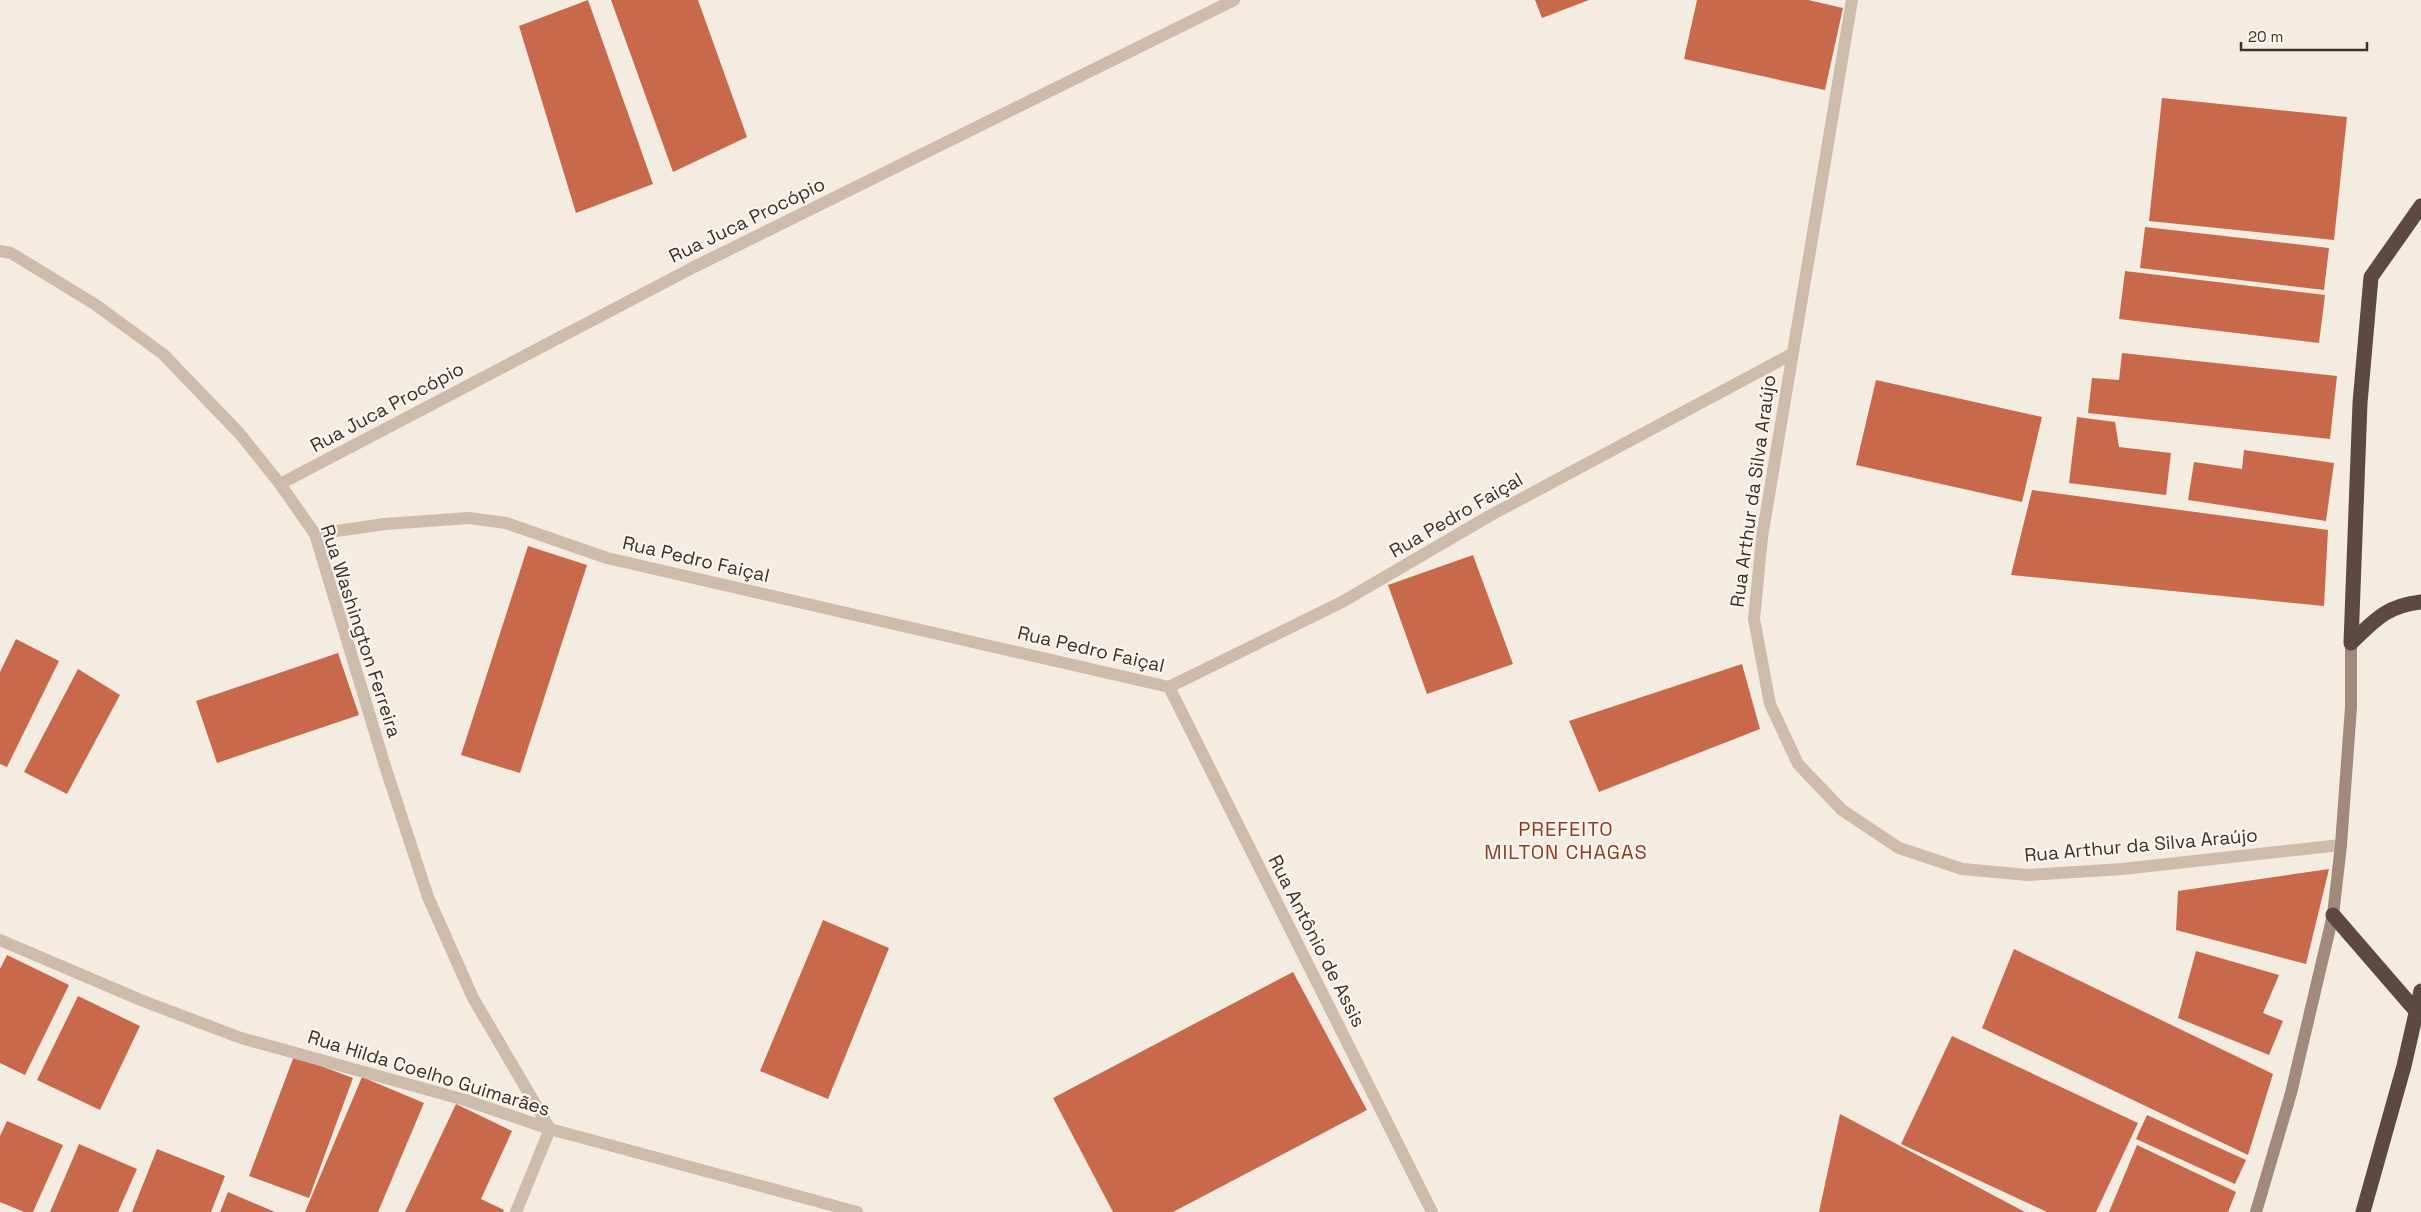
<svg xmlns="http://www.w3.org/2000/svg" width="2421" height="1212" font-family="'Space Grotesk',sans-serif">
<rect width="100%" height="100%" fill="#f4ebe1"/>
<!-- building -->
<path fill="#c8694b" d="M588,0L653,184L576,213L519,26Z
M611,0H698L747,137L673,172Z
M1535,0H1589L1542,18Z
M1697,0H1808L1843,8L1825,90L1684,59Z
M2162,98L2347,117L2334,240L2149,221Z
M2145,227L2329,248L2324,290L2140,268Z
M2125,271L2325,295L2319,343L2119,319Z
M2122,353L2337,376L2330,439L2088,413L2092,378L2119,380Z
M1876,380L2042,417L2022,502L1856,465Z
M2077,417L2115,422L2119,447L2171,453L2166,495L2069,483Z
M2244,450L2334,463L2326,521L2188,500L2194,462L2242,469Z
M2032,490L2328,530L2324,606L2011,575Z
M528,546L587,565L520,773L461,755Z
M1473,555L1513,664L1427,694L1388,585Z
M16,639L59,661L7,767L0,764V672Z
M338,653L359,715L217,763L196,701Z
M1742,664L1760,729L1599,792L1569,721Z
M78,669L120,695L67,794L24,772Z
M2329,869L2306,964L2176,930L2178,891Z
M823,920L889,948L828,1099L760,1071Z
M2014,949L2273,1074L2248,1155L1982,1028Z
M2196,951L2279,975L2263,1013L2283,1021L2269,1055L2178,1018Z
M7,955L69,985L25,1075L0,1063V969Z
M1293,972L1367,1110L1173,1212H1113L1053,1098Z
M78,996L140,1026L100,1110L37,1080Z
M1952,1036L2138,1123L2096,1212H2047L1901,1144Z
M294,1056L353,1078L309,1198L249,1176Z
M362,1077L424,1103L378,1212H305Z
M456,1104L512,1131L481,1199L504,1210L503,1212H405Z
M1840,1114L2025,1212H1819Z
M2147,1115L2246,1160L2235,1184L2136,1139Z
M7,1121L63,1145L33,1212H24L0,1202V1136Z
M79,1144L137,1169L118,1212H50Z
M2137,1145L2236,1192L2228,1212H2109Z
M157,1149L225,1176L211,1212H132Z
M228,1192L275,1212H220Z"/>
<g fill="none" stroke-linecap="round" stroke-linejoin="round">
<!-- street -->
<path stroke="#cdbbac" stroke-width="12" d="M1852,0L1762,537L1754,619L1770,704L1798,764L1842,810L1899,848L1962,869L2028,875L2122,869L2341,845
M0,251L11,253L96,305L163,354L240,434L280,484L315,534L385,766L428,897L473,998L550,1129
M280,484L694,267L1234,0
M315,534L385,524L469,518L506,523L607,558L1169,687L1342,602L1491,515L1792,354
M1169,687L1432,1212
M0,940L143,1001L241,1038L465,1100L550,1129L857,1212
M516,1212L550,1129"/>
<!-- secondary -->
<path stroke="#a18a7d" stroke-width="12" d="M2256,1212L2291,1093L2333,915L2341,845L2351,707V643"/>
<!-- highway -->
<path stroke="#5c4a42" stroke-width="15" d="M2351,643L2360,403L2371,277L2421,206
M2351,643C2375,620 2386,606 2421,602
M2333,915L2417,1012
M2363,1212L2404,1066L2421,991"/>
</g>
<g text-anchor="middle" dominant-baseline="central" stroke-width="4.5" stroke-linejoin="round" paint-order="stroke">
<!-- street labels -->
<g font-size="19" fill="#3b302b" stroke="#fbf5ee">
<text transform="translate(747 220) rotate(-26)">Rua Juca Procópio</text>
<text transform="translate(387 407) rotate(-28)">Rua Juca Procópio</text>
<text transform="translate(1753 491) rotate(-82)">Rua Arthur da Silva Araújo</text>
<text transform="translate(1456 515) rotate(-30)">Rua Pedro Faiçal</text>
<text transform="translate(696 559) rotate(13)">Rua Pedro Faiçal</text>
<text transform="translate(361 631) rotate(72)">Rua Washington Ferreira</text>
<text transform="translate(1091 649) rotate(13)">Rua Pedro Faiçal</text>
<text transform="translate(2141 845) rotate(-5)">Rua Arthur da Silva Araújo</text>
<text transform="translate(1317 941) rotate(63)">Rua Antônio de Assis</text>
<text transform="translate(429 1073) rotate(17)">Rua Hilda Coelho Guimarães</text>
</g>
<!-- neighbourhood labels -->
<g font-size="20" letter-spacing="1" fill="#8c3b22" stroke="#fbf5ee">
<text x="1566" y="829">PREFEITO<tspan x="1566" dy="23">MILTON CHAGAS</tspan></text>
</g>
</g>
<!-- scale -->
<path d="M2241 42v8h126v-8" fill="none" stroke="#3b302b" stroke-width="2.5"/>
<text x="2248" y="42" font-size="15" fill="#3b302b" stroke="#fbf5ee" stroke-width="4" paint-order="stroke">20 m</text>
</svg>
